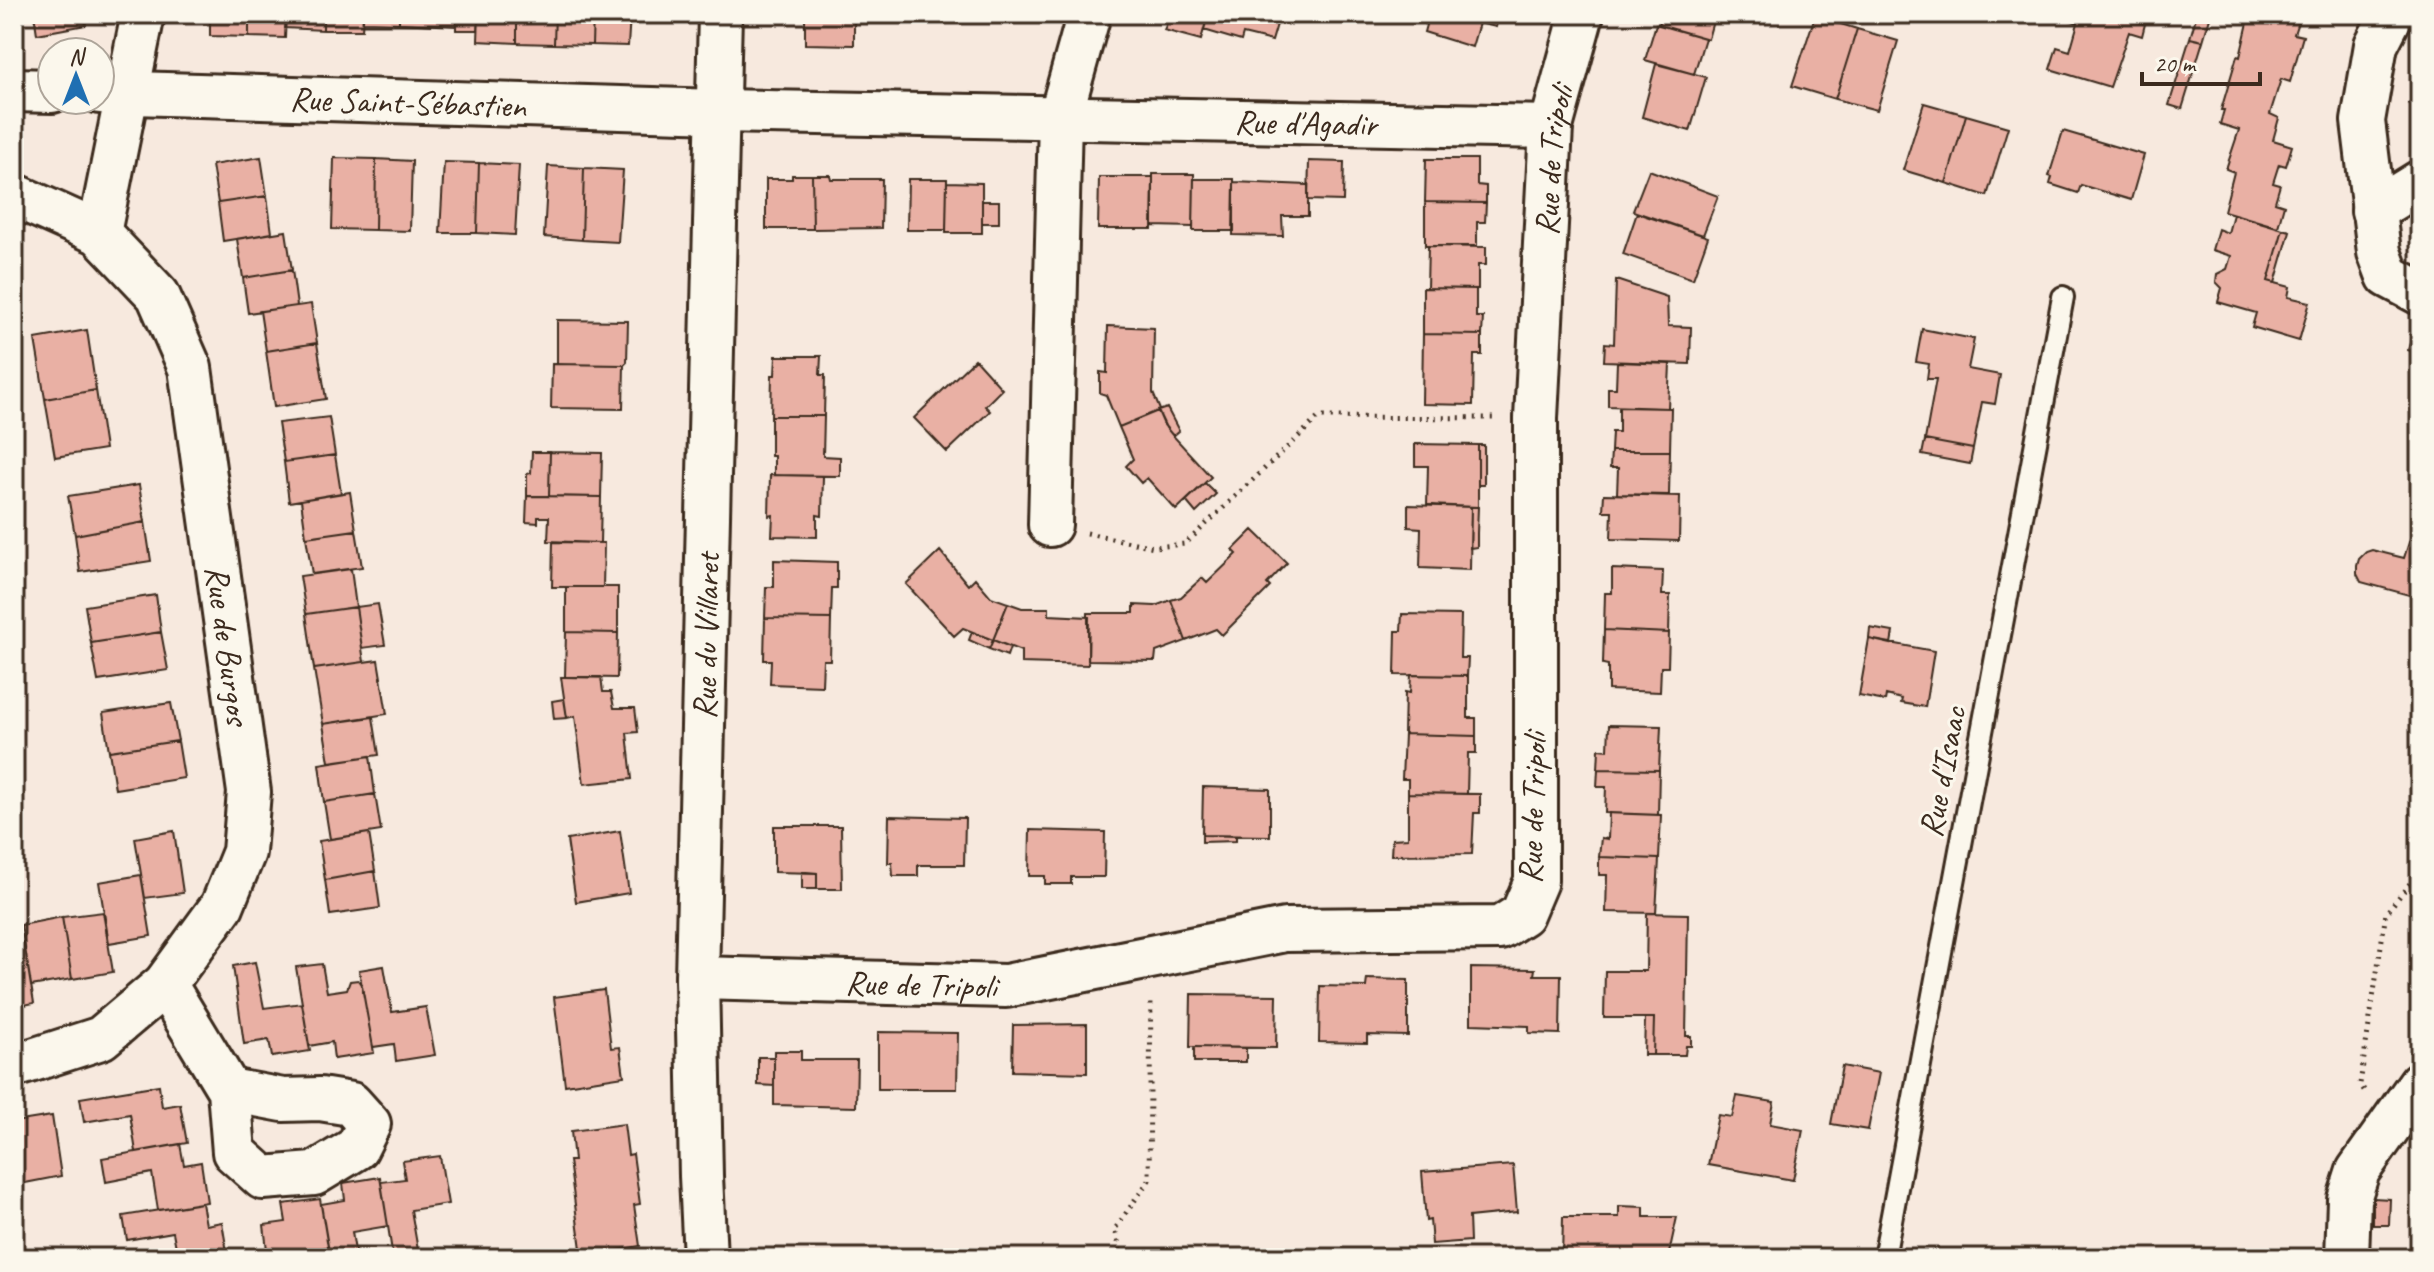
<svg xmlns="http://www.w3.org/2000/svg" width="2434" height="1272" font-family="Caveat,sans-serif">
<rect width="100%" height="100%" fill="#f7e9de"/>
<filter id="ink" filterUnits="userSpaceOnUse"><feTurbulence type="fractalNoise" baseFrequency=".0125" numOctaves="2"/><feDisplacementMap in="SourceGraphic" scale="16" xChannelSelector="R" yChannelSelector="G"/><feConvolveMatrix kernelMatrix="1 2 1 2 8 2 1 2 1" color-interpolation-filters="sRGB"/></filter>
<g filter="url(#ink)">
<!-- building -->
<path fill="#e9b0a4" stroke="#3b2a1e" stroke-width="2" d="M34,14H84L86,25L37,34Z
M210,14H249V37L210,36Z
M249,14H286L285,38L249,37Z
M286,14H323V30L285,28Z
M323,14H363L362,30H323Z
M363,14H399V23L363,22Z
M399,14H456V26L399,23Z
M456,14H479L478,30H456Z
M479,14H517V43L478,41Z
M517,14H555L554,44L517,43Z
M555,14H593L592,45L554,44Z
M593,14H630L628,46L592,45Z
M788,14H854V45L805,44V19H788Z
M1208,14L1201,40L1164,30L1167,23L1137,15Z
M1208,14H1280L1272,41L1243,34L1241,41L1204,30Z
M1429,14H1499L1496,27L1479,23L1472,47L1424,32Z
M1662,14H1715L1708,39L1659,25Z
M2062,14H2113L2145,24L2142,36L2129,32L2110,87L2050,69L2057,47L2070,51L2078,23L2061,17Z
M2197,14H2211L2203,41L2190,38Z
M2250,14L2300,16L2294,34L2303,36L2290,82L2281,79L2270,114L2279,118L2273,140L2292,146L2286,166L2279,164L2273,183L2280,185L2275,202L2284,205L2278,227L2224,211L2234,172L2226,169L2239,130L2220,124L2224,110H2221L2237,56L2240,57Z
M1815,16L1857,29L1835,99L1792,86Z
M1656,24L1705,38L1694,74L1645,60Z
M1857,29L1898,41L1877,110L1835,99Z
M2190,38L2203,41L2182,109L2169,105Z
M1656,64L1706,77L1690,131L1642,117Z
M1924,103L1966,115L1946,183L1903,170Z
M1966,115L2008,127L1987,196L1946,183Z
M2063,131L2144,155L2131,200L2081,185L2078,193L2050,184L2052,177L2049,176Z
M261,157L267,196L218,203L212,165Z
M334,158L376,159L375,230L332,229Z
M376,159L412,161L410,231L375,230Z
M1426,159H1477V185L1486,186V203L1425,202Z
M1309,161L1344,162L1343,201L1308,200Z
M444,162L479,163L477,233H440Z
M479,163L519,165L515,235L477,233Z
M548,166L584,168L582,240L544,237Z
M584,168L623,170L618,242L582,240Z
M1649,170L1718,196L1703,235L1633,211Z
M1153,174H1194L1193,227L1153,226Z
M792,175H812L813,229H766V179H792Z
M812,175H830L831,179H882L881,228L813,229Z
M1099,177H1153L1152,229H1098Z
M908,179H947L946,230H907Z
M1194,179H1234V231H1193Z
M947,182L982,183V233H946Z
M1234,182L1308,185V216H1282L1283,236L1233,235Z
M267,196L272,233L223,241L218,203Z
M982,201H999V223H982Z
M1425,202L1486,203L1485,222H1477V246H1425Z
M1637,213L1708,237L1693,279L1623,254Z
M2233,214L2283,229L2268,281L2290,287L2288,297L2310,302L2299,341L2252,327L2256,313L2218,302L2222,288L2216,282L2217,274L2227,269L2231,256L2212,250L2218,229L2228,233Z
M2283,229L2290,231L2275,283L2268,281Z
M286,231L292,270L243,278L237,239Z
M1428,246L1486,247V265H1478V289L1427,288Z
M292,270L297,306L248,313L243,278Z
M1616,280L1667,297L1668,326L1691,327L1690,364L1604,361L1605,343L1614,344Z
M1423,288L1476,289V317H1483L1482,335L1423,334Z
M311,304L317,343L266,351L260,311Z
M557,320L628,321L627,362L624,365L557,364Z
M2415,325L2420,326V354L2408,350Z
M1108,326L1154,328L1153,393L1160,410L1119,427L1106,395L1100,393V372L1107,373Z
M1922,329L1974,339L1968,369L2000,375L1995,404L1982,402L1973,449L1925,440L1936,379H1927L1929,364L1916,362Z
M87,330L96,390L45,399L35,339Z
M1423,334L1482,335V355H1474L1473,405L1422,404Z
M317,343L326,399L274,407L266,351Z
M776,356H821L820,375H825L824,416H771L772,375H775Z
M975,359L1002,389L985,406L990,411L947,452L914,418Z
M1617,362L1670,364L1668,408L1608,406V388H1616Z
M552,364L624,365L623,409L551,408Z
M96,390L105,449L55,457L45,399Z
M1619,407L1671,408L1670,451H1611L1612,432H1619Z
M1167,408L1179,431L1173,436L1164,425L1158,411Z
M1158,411L1166,428L1211,477L1176,510L1147,478L1141,483L1126,466L1133,459L1119,427Z
M771,416H824L823,456L840,457V476L774,475V456H771Z
M329,417L335,455L284,462L278,423Z
M1925,440L1973,449L1970,464L1922,455Z
M1415,444L1478,445V507L1427,505L1428,466H1415Z
M1478,445H1484V485H1478Z
M1611,451H1670L1669,495L1617,494L1618,468H1610Z
M532,452H550L549,496H527V474L531,473Z
M550,452L602,453L601,497L549,496Z
M335,455L341,493L289,502L284,462Z
M770,475L823,476L822,516L817,515V537L772,536L773,515L769,516Z
M1205,483L1216,494L1196,513L1186,501Z
M139,485L145,522L75,535L68,496Z
M350,492L356,530L306,537L301,500Z
M1604,494L1680,496L1679,541L1611,539L1612,511H1603Z
M527,496L601,497L600,543L548,541L549,517H538V523L526,522Z
M1408,505L1471,507L1470,570L1420,568L1421,528L1408,527Z
M1471,507H1478L1477,533V547L1470,548Z
M145,522L151,561L80,572L75,535Z
M356,530L362,567L312,574L306,537Z
M1253,530L1287,563L1267,584L1270,587L1222,635L1216,629L1186,641L1171,600L1181,597L1202,578L1207,583L1237,554L1233,550Z
M2410,539L2420,542V598L2361,582L2357,574V566L2359,559L2366,552L2372,550L2404,558Z
M553,542L604,543L603,587H552Z
M940,551L968,585L975,578L991,597L1008,603L993,640L963,628L954,636L906,584Z
M774,560L837,562V588H832L831,619L765,618L766,587H774Z
M351,569L356,607L306,614L300,576Z
M1612,569L1663,571L1662,595H1670L1669,633L1604,630L1605,593H1612Z
M566,587H618V633L566,632Z
M156,595L161,632L91,643L85,606Z
M1171,600L1186,641L1156,652L1155,661L1088,660V613H1134V605L1155,606Z
M1008,603L1022,608H1049V615L1089,617L1088,665L1021,663V651L993,640Z
M378,604L385,645L362,648L356,607Z
M356,607L364,662L314,669L306,614Z
M1402,614L1461,615L1460,658H1468L1467,676L1395,675L1396,631H1401Z
M765,618L831,619L830,660H823L822,686L770,684L771,660H764Z
M1870,628L1893,632L1891,644L1869,639Z
M1604,630L1669,633L1668,667H1661L1660,692L1608,690V665L1603,664Z
M161,632L168,670L98,681L91,643Z
M566,632L618,633L617,678L565,677Z
M972,632L993,640L989,649L969,640Z
M1869,639L1934,651L1925,707L1901,703L1902,699L1886,695L1885,701L1859,696Z
M993,640L1010,647L1007,656L989,649Z
M378,660L387,714L323,724L314,669Z
M1411,675L1468,676V718H1476V736L1404,734L1405,692L1410,693Z
M561,677H601L603,692H611L614,708H635L638,732L627,733L632,779L584,784L575,716L567,718Z
M564,699L567,718L554,719L552,701Z
M171,703L178,741L109,751L103,713Z
M373,717L379,755L329,762L323,724Z
M1609,725L1661,726L1659,770L1598,769L1599,749L1608,750Z
M1404,734L1476,736V753H1468L1467,794L1408,793V779H1402Z
M178,741L184,778L115,789L109,751Z
M370,756L375,794L324,802L319,764Z
M1598,769L1659,770L1658,815L1605,813L1606,787H1597Z
M1203,787L1270,789V836L1202,835Z
M1408,793L1480,794V813H1474L1472,854L1391,855L1392,839L1408,838Z
M375,794L381,831L330,839L324,802Z
M1609,813L1661,815L1659,859L1599,857L1601,838L1608,839Z
M889,816L965,818L964,865H918V876H893L892,863H888Z
M774,826H841L842,889H817V873L774,872Z
M1030,830L1105,832L1104,877H1071V884H1045V876H1029Z
M174,831L183,893L145,898L135,838Z
M620,831L629,893L576,902L567,840Z
M369,833L375,871L325,880L319,841Z
M1202,835L1236,836V841L1202,842Z
M1599,857L1659,859L1656,913L1606,912L1607,875H1599Z
M375,871L380,908L330,915L325,880Z
M802,872L817,873V889H802Z
M141,875L151,936L109,943L99,882Z
M103,912L113,972L72,979L62,917Z
M1647,913L1688,914L1686,1036H1691V1046H1686L1685,1055H1653L1654,1018H1604L1605,971H1646Z
M62,917L72,979L31,986L21,925Z
M24,942L34,1003L14,1007V944Z
M255,962L264,1008L302,1003L310,1051L272,1057L269,1040L244,1044L233,966Z
M322,964L327,992L347,989L350,981L358,980L362,986L374,1053L334,1059L332,1042L309,1046L296,967Z
M384,966L392,1012L426,1007L435,1055L396,1061L394,1044L373,1047L359,970Z
M1471,968L1535,969L1534,975H1561L1560,1034L1529,1033V1026L1471,1024Z
M1367,979L1408,980V1036L1367,1035V1043L1319,1042L1320,986L1366,987Z
M604,990L611,1048L620,1047L624,1076L565,1085L554,997Z
M1191,994L1277,995L1276,1048L1190,1047Z
M1645,1018H1654L1653,1055H1644Z
M1087,1024V1073L1012,1071L1013,1025Z
M878,1032L958,1033L957,1089H878Z
M1194,1047L1246,1048V1062H1194Z
M774,1051H801V1060H857L856,1107L774,1105Z
M758,1057H774V1086L758,1085Z
M1842,1066L1879,1073L1868,1130L1831,1124Z
M159,1085L162,1107L180,1104L187,1143L136,1152L130,1114L84,1122L80,1098Z
M1737,1096L1774,1102L1770,1124L1803,1130L1793,1180L1708,1165L1718,1115L1732,1117Z
M52,1116L61,1176L20,1184L14,1122Z
M624,1124L628,1155L633,1154L640,1204L634,1205L640,1246L582,1256L569,1161H574L571,1131Z
M180,1144L184,1165L201,1162L207,1202L158,1210L152,1173L106,1182L102,1158Z
M440,1156L448,1204L411,1210L419,1256L393,1258L381,1182L405,1179L402,1161Z
M1513,1165L1517,1212L1469,1217L1470,1241L1432,1244L1430,1220L1426,1221L1422,1172Z
M380,1177L388,1226L352,1232L356,1258H330L321,1204L345,1200L343,1183Z
M2373,1198L2390,1199L2389,1225H2373Z
M320,1199L328,1247L293,1253L294,1258H268L264,1225L286,1222L283,1204Z
M202,1203L206,1225L222,1222L228,1258H178L173,1232L127,1240L123,1216Z
M1619,1206L1644,1207V1217H1677L1668,1258H1562L1563,1217H1619Z"/>
<g fill="none" stroke-linecap="round" stroke-linejoin="round">
<defs>
<path id="service" d="M1884,1258L2063,297"/>
<g id="minor">
<path d="M2392,14L2376,45L2363,121L2379,252L2388,276L2420,293"/>
<path d="M14,90L52,91"/>
<path id="s1" d="M100,92L717,111L1551,127"/>
<path id="s2" d="M14,195L99,233L158,295L190,368L249,792L244,852L222,906L165,984L101,1038L14,1066"/>
<path d="M2373,211L2420,182"/>
<path d="M99,233L143,14"/>
<path d="M1050,525L1060,118L1089,14"/>
<path id="s3" d="M697,978L1006,986L1285,930L1500,928L1522,914L1536,881V418L1551,127L1582,14"/>
<path d="M165,984L229,1090L234,1152L263,1178L314,1174L357,1148L369,1124L351,1104L320,1099L283,1100L229,1090"/>
<path id="s4" d="M705,1258L701,1176L697,978L720,14"/>
<path d="M2347,1258L2349,1199L2358,1171L2420,1083"/>
</g>
</defs>
<!-- service casing -->
<use href="#service" stroke="#3b2a1e" stroke-width="26"/>
<!-- minor casing -->
<use href="#minor" stroke="#3b2a1e" stroke-width="48"/>
<!-- path -->
<path stroke="#3b2a1e" stroke-width="5" stroke-dasharray="2 6" stroke-linecap="butt" d="M2410,105L2420,80
M1087,533L1154,547L1185,544L1319,417L1496,418
M2364,1090L2360,1084L2386,913L2420,871
M1122,1258L1115,1229L1149,1180L1151,998"/>
<!-- service -->
<use href="#service" stroke="#fbf7ec" stroke-width="20"/>
<!-- minor -->
<use href="#minor" stroke="#fbf7ec" stroke-width="42"/>
</g>
</g>
<g text-anchor="middle" dominant-baseline="central" stroke-width="6" stroke-linejoin="round" paint-order="stroke">
<!-- street labels -->
<g font-size="34" fill="#3b2a1e" stroke="#fbf7ec">
<text stroke="none"><textPath href="#s1" startOffset="308">Rue Saint-Sébastien</textPath></text>
<text stroke="none"><textPath href="#s1" startOffset="1206">Rue d'Agadir</textPath></text>
<text stroke="none"><textPath href="#s3" startOffset="1592">Rue de Tripoli</textPath></text>
<text stroke="none"><textPath href="#s4" startOffset="622">Rue du Villaret</textPath></text>
<text stroke="none"><textPath href="#s2" startOffset="538">Rue de Burgos</textPath></text>
<text transform="translate(1942 772) rotate(-79)">Rue d'Isaac</text>
<text transform="translate(1532 808) rotate(-88)">Rue de Tripoli</text>
<text stroke="none"><textPath href="#s3" startOffset="224">Rue de Tripoli</textPath></text>
</g>
</g>
<!-- margin -->
<rect width="2434" height="1272" fill="none" stroke="#fbf7ec" stroke-width="48"/>
<rect x="24" y="24" width="2386" height="1224" fill="none" stroke="#3b2a1e" stroke-width="3" filter="url(#ink)"/>
<!-- north arrow -->
<g transform="translate(76 76)"><circle r="38" fill="#fbf7ec" stroke="#aea59a" stroke-width="2"/>
<path d="M0-6L14 30L0 20L-14 30Z" fill="#1f6fb2"/>
<text y="-12" font-size="22" font-weight="bold" text-anchor="middle" fill="#3b2a1e">N</text>
</g>
<!-- scale -->
<path d="M2142 72v12h118v-12" fill="none" stroke="#3b2a1e" stroke-width="4"/>
<text x="2154" y="72" font-size="24" fill="#3b2a1e" stroke="#fbf7ec" stroke-width="6" paint-order="stroke">20 m</text>
</svg>
